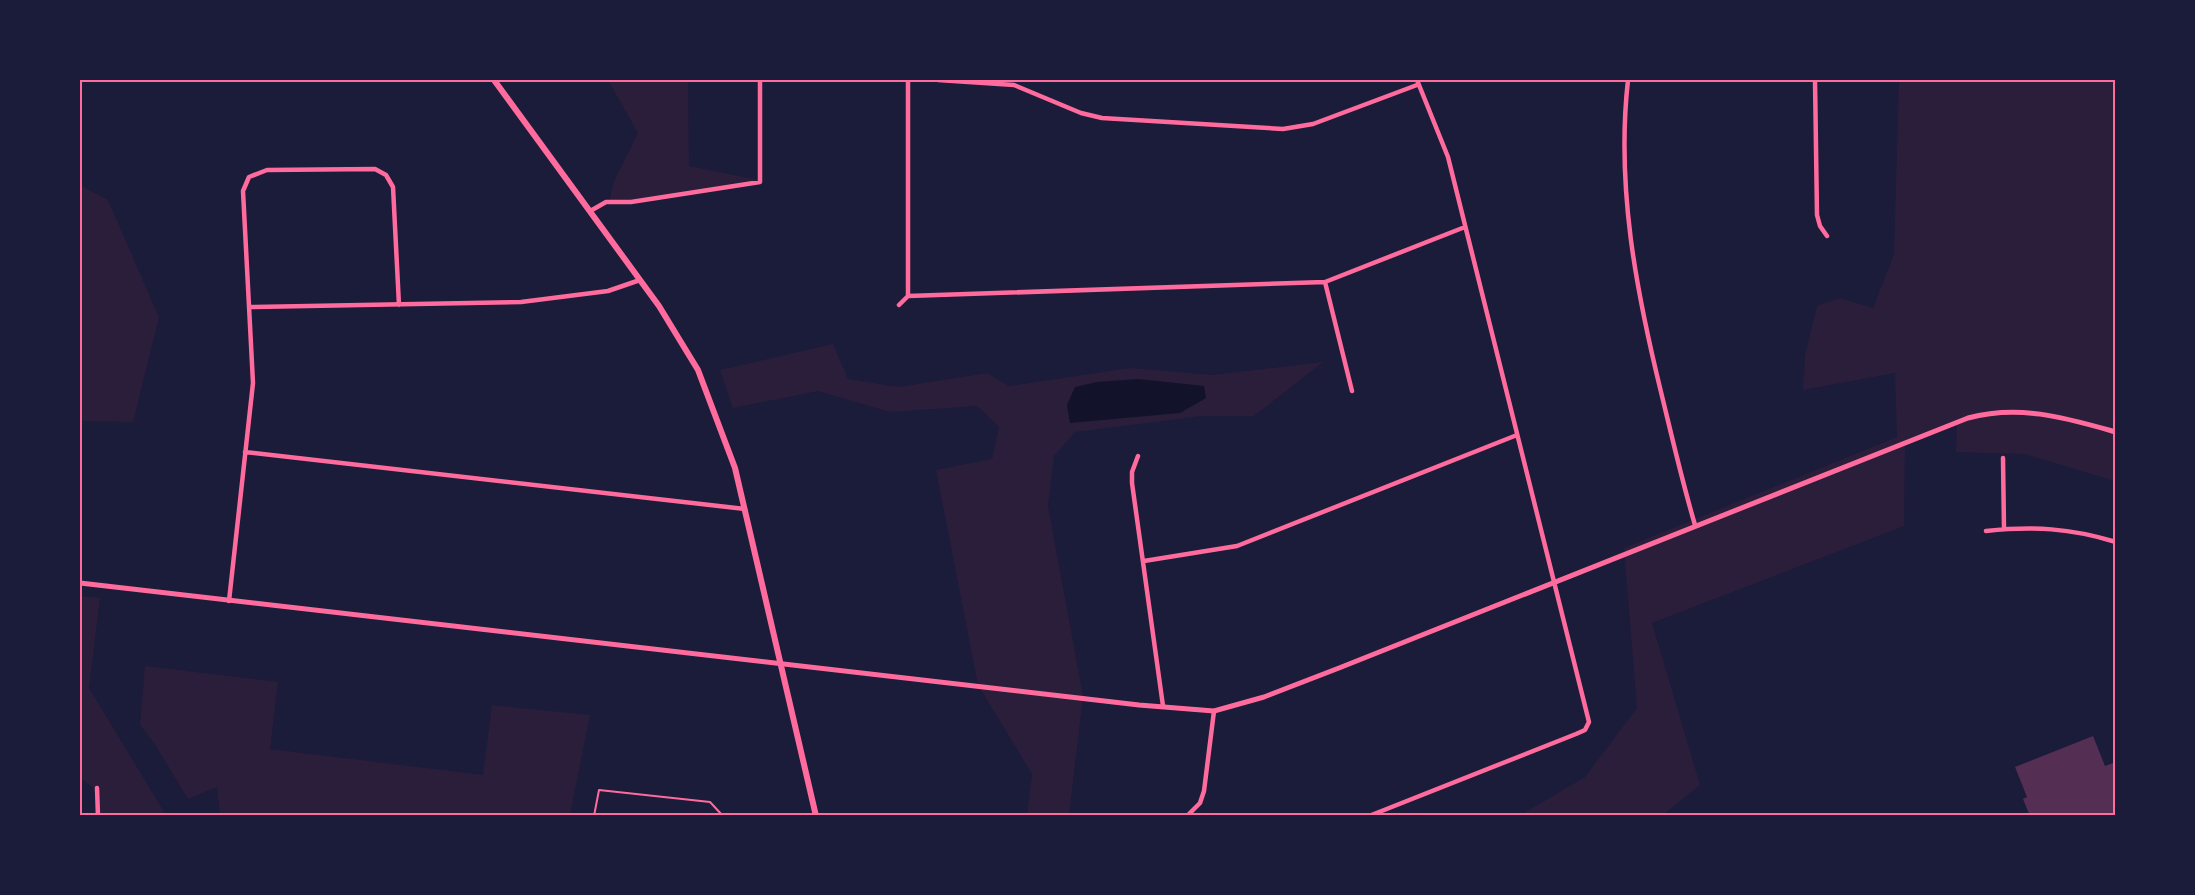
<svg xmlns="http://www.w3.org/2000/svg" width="2195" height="895" font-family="'Source Sans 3',sans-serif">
<rect width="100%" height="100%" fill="#1b1b3a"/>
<!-- green -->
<path fill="#2a1e3b" d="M608,80H688L689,166L759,180L612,203L610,200L613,183L638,133Z
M1899,80H2115V481L2024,454L1956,452L1957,423L1905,442L1904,526L1652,623L1700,785L1663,815L1519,816L1585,777L1637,708L1624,548L1897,437L1895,373L1803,390L1805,356L1817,306L1840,298L1873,308L1894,254Z
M80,185L108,200L159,317L133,422L80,421Z
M833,344L848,379L899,387L987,373L1009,386L1130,368L1213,375L1323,362L1254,416H1202L1075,432L1054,456L1048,506L1083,696L1069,816L1027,815L1032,774L978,685L936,470L992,459L999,427L977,406L890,412L818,391L733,408L720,370Z
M80,596L100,598L89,688L166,815H95V789L80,777Z
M145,666L278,682L270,749L483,775L492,705L590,715L570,815H220L217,787L188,799L154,743L140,725Z"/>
<!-- water -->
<path fill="#12122b" d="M1138,379L1204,386L1206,398L1180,413L1070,423L1067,405L1075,387L1097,382Z"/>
<!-- building -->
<path fill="#542f53" d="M2093,736L2105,766L2116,762V816H2030L2023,799L2027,797L2015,767Z"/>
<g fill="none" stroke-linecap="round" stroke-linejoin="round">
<!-- service -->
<path stroke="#ff6b9d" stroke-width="2" d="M594,816L599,790L710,802L723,816"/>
<!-- minor -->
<path stroke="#ff6b9d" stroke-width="4.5" d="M908,80V296
M938,80L1014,85L1081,113L1102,118L1283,129L1313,124L1417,85
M1628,80C1616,186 1636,290 1661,392C1672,437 1682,481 1695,525
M1815,80L1817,215L1820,226L1827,236
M592,210L606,202H631L760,182V80
M1325,282L1352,391
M908,296L1325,282L1465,227
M899,305L908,296
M250,307L521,302L608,291L640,280
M245,452L745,509
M1138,456L1132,472V483L1163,706
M2003,458L2004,529
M1986,531C2033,526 2070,528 2116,542
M1144,561L1237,546L1517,435
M229,601L253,383L243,191L249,177L267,170L375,169L386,175L393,187L399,305
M97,788L98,816
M1187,816L1200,803L1204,791L1214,711
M1369,816L1576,734L1585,730L1589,722L1448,157L1417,80"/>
<!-- tertiary -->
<path stroke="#ff6b9d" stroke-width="5" d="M80,583L1139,705L1214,711L1264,697L1339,668L1968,418C2020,404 2066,418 2116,432"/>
<!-- secondary -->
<path stroke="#ff6b9d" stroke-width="6" d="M494,80L659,306L698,370L735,468L816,816"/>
</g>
<!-- border -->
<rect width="2195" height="895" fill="none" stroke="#1b1b3a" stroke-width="162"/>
<rect x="81" y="81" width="2033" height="733" fill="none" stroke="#ff6b9d" stroke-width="2"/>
</svg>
